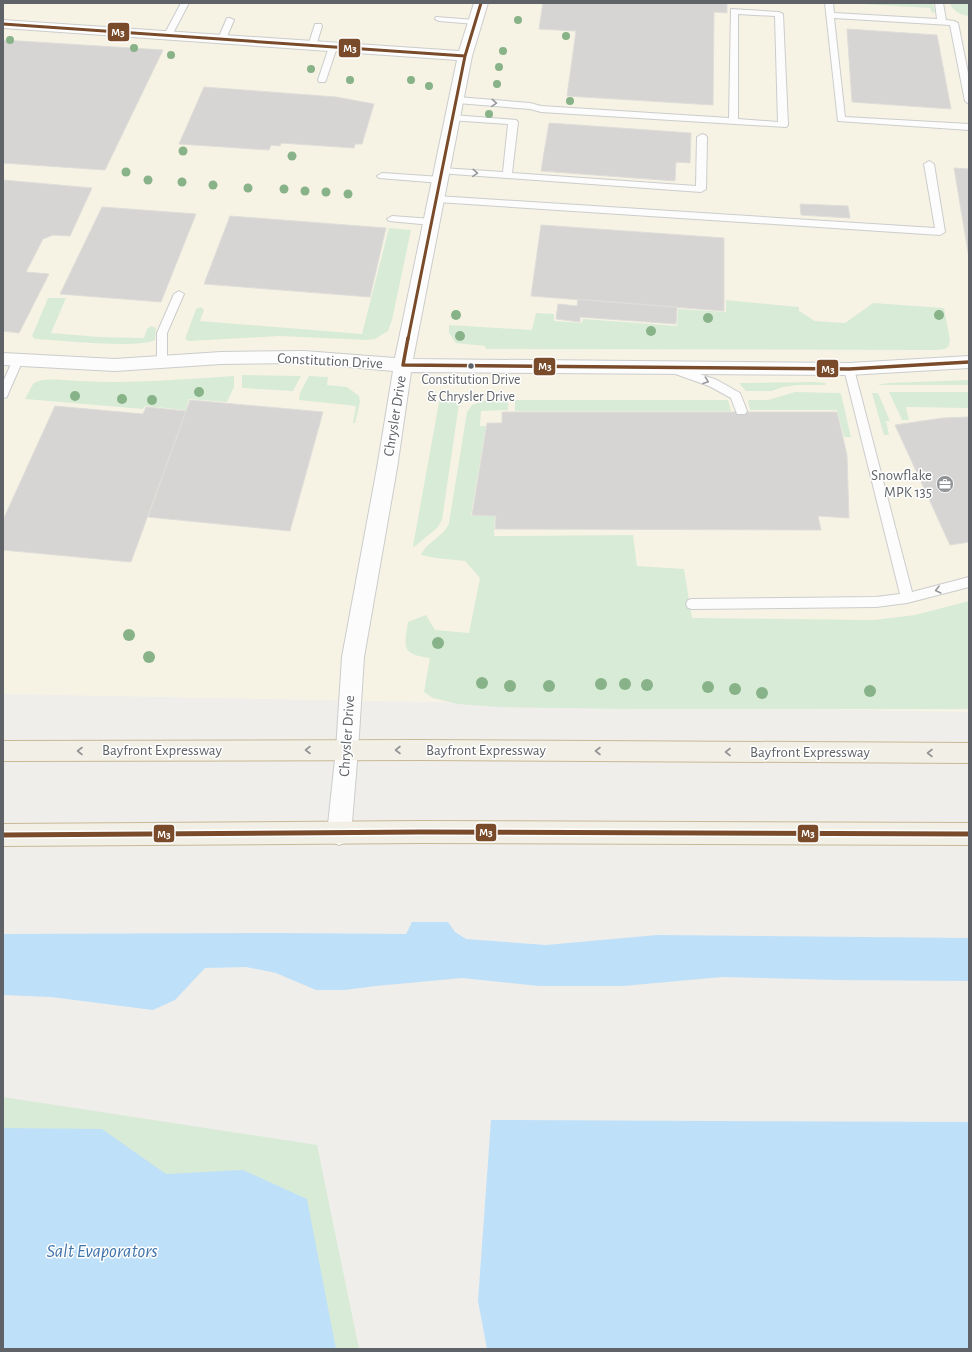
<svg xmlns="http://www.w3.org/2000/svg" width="972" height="1352" font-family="'Alegreya Sans',sans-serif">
<rect width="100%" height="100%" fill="#efeeea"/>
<!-- commercial -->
<path fill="#f7f3e4" d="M3,3H969V712L3,694Z"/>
<!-- green -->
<path fill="#d8ebd6" d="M845,3H933L935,12L932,13L930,8Z
M950,3L969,4V16C961,15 952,11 950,3Z
M389,228L411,230L392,320L388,331L375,339L367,340L279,336L189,341L185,339L196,309L201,307L204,310L200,321L362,334Z
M48,298H66L51,333L99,337L144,338L147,329L151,326L156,328L155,340C141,349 56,340 35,339L32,336Z
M726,300L799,307V311L815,321L845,323L873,303L944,308L950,340L949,346L945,349L938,350L486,349L485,346L456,343L449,333V325L532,330L536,313L554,314V321L582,323L583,319L677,326L678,309L726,312Z
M242,375L301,376L293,391L242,388Z
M234,376V387L227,402L189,399L186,410L145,406L143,409L25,399L33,384C43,376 68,381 81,381C132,384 183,379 234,376Z
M309,376L328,377L327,385L347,387L359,396L360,402L355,423H353L356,406L299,400L300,393Z
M969,380V385H877L888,383Z
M816,382L826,383L825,385H798L782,387L772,391H746L739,383Z
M795,392L839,393L841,394L851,437H844L837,410H750L748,400H768Z
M889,392H969V408L906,407L909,420H902Z
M872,393H878L890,421H886L889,435H884Z
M440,399L456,401L459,404L442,520L437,528L414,547L413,546L439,402Z
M489,399L508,400V410L481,411L480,426H486L471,515L495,516L494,536L633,535L637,566L684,569L692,618L874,620L915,615L969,601V709H635L499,707L458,704L433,698L424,692L430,658C401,654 404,648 408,622L426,615L435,630L469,633L480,578L465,561L436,558L421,555C427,541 444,537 449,523L467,412L472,405Z
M515,400H728L731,411H515Z
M3,1097L317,1145L359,1349H3Z"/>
<!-- water -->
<path fill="#bfe0f9" d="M412,922H448L455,932L466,939L546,945L657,935L969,938V981L837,980L722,977L623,986H539L462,978L376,986L344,990H316L276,973L246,967L205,968L175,1000L153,1010L51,997L3,995V934L283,933L406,934Z
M491,1120L969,1122V1349H487L478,1301Z
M3,1128L102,1129L166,1174L243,1170L307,1199L336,1349H3Z"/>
<!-- building -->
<path fill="#d6d5d3" stroke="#deddd9" d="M543,3H727V13L714,12L713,105L567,96L576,31L539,29Z
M847,29L937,35L951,109L852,102Z
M3,40L163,50L105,170L3,163Z
M204,87L336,97L374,104L362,144H355L354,148L281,143L280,146L271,145L269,150L179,144Z
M549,123L691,133L690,163L676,162L675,181L541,171Z
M954,168L969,169V258Z
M3,180L92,188L70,236L53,235L43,239L26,272L49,274L19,333L3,331Z
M800,204L848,206L850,218L801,215Z
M102,207L196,214L161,302L60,294Z
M230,216L386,228L370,297L204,284Z
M541,225L724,238V311L531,296Z
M578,299L677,307L676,324L580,317V322L556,319L558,304L577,306Z
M190,400L323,412L290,531L148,517Z
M55,406L143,414L146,407L186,411L131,562L3,550V520Z
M502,412H837L847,455L849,518L818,516L821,530L495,529L496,516L472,515L487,423H502Z
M969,417V542L950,545L895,425L943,418Z"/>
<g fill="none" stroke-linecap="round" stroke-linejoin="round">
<defs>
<path id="service" d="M181,3H189L171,37H165L164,35Z
M825,3H833L834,13L937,19L935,3H943L946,20L954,21L958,23L969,78V104L965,101L950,25L834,18L845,117L969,124V130L838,121Z
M731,9L779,12L783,14L788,125L786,127L541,112L530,109L457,103L453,100L457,97L530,103L541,106L729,118ZM738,14L775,16L778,122L738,119Z
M436,17L475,20L479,22L475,24L439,21L435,19Z
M227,18H230L234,20L225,41H219L218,39Z
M315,24H321L322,26L316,46L312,49L308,46Z
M333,44L337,47L326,80L325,82H319L318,80L329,47Z
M453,115L516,120L518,122L512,173L696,186L697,137L702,134L705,135L707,137L706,189L701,192L439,173L437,171L439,169L442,168L503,172L508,124L450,120L449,118Z
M929,161L934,164L945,232L940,235L437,202L432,199L437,196L935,228L924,164Z
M382,173L441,177L446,180L441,183L379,178L377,176Z
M392,216L432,219L437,222L432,225L389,221L387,219Z
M179,291L184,294L167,333V362L166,365H158L157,362V333L174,294Z
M18,356L22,357L23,360L8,394L7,397L3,398V382L14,357Z
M671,364L717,380L740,393L747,411L745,414H737L731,398L709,386L667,371L666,368L667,365Z
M849,365L853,366L854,369L912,592L969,577V587L907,603L876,607L692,609L688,608L686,604L688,600L692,599L876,597L900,594L844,369L845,366Z"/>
<path id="minor" d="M474,3H488L472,56L413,359L849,363L969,356V368L849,375L411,372L397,468L364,657L358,750L351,834L347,842L339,845L331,842L327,834L336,750L342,657L377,468L393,371L304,363L221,364L115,371L3,365V353L115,359L221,352L304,351L395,358L457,60L3,28V20L459,51Z"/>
<path id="trunk" d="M420,740L969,743V763L420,760L3,761V741Z
M421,821L969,823V845L421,843L3,846V824Z"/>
</defs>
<!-- service casing -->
<use href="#service" stroke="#cbcccc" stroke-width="2"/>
<!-- minor casing -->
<use href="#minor" stroke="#cbcccc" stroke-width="2"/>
<!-- trunk casing -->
<use href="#trunk" stroke="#c8b996" stroke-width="2"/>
<!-- service -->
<use href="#service" fill="#fdfcfc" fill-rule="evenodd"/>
<!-- minor -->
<use href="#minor" fill="#fdfcfc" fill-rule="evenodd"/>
<!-- trunk -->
<use href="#trunk" fill="#f2f0e6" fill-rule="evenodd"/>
<defs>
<path id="bus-1-far2" d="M3,24L465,56
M408,339L465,56L481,3"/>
<path id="bus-1-far1" d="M403,365L849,369L969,362
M403,365L408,338"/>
<path id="bus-1" d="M3,835L421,832L969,834"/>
</defs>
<!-- bus-1-far2 casing -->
<use href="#bus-1-far2" stroke="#fff" stroke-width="5"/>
<!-- bus-1-far1 casing -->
<use href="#bus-1-far1" stroke="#fff" stroke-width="6"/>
<!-- bus-1 casing -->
<use href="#bus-1" stroke="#fff" stroke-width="8"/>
<!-- bus-1-far2 -->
<use href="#bus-1-far2" stroke="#7a4b2a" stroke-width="3"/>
<!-- bus-1-far1 -->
<use href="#bus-1-far1" stroke="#7a4b2a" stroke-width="3.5"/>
<!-- bus-1 -->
<use href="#bus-1" stroke="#7a4b2a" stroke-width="5"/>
</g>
<!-- trees -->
<g fill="#88b388">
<circle cx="518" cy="20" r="4"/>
<circle cx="566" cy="36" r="4"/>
<circle cx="10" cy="40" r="4"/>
<circle cx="134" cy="48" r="4"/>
<circle cx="503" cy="51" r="4"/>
<circle cx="171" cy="55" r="4"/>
<circle cx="499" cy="67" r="4"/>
<circle cx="311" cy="69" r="4"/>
<circle cx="350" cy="80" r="4"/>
<circle cx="411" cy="80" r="4"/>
<circle cx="497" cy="84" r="4"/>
<circle cx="429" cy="86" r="4"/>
<circle cx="570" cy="101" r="4"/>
<circle cx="489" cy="114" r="4"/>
<circle cx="183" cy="151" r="4.5"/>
<circle cx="292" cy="156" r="4.5"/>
<circle cx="126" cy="172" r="4.5"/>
<circle cx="148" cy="180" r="4.5"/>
<circle cx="182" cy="182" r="4.5"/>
<circle cx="213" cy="185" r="4.5"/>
<circle cx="248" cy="188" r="4.5"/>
<circle cx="284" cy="189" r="4.5"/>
<circle cx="305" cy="191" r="4.5"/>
<circle cx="326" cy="192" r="4.5"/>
<circle cx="348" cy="194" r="4.5"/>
<circle cx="456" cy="315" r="5"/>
<circle cx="939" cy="315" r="5"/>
<circle cx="708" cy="318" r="5"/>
<circle cx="651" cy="331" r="5"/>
<circle cx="460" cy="336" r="5"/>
<circle cx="199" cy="392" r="5"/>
<circle cx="75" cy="396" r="5"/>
<circle cx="122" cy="399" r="5"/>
<circle cx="152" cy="400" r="5"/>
<circle cx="129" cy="635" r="6"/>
<circle cx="438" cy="643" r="6"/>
<circle cx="149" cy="657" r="6"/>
<circle cx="482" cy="683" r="6"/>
<circle cx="601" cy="684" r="6"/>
<circle cx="625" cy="684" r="6"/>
<circle cx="647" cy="685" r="6"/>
<circle cx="510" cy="686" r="6"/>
<circle cx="549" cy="686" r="6"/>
<circle cx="708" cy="687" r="6"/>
<circle cx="735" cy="689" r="6"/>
<circle cx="870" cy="691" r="6"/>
<circle cx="762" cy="693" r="6"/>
</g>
<!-- one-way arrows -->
<defs><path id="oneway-chevron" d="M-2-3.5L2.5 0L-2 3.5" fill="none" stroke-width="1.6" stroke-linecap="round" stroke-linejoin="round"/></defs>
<g stroke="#96999c">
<use href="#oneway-chevron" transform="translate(494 103) rotate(4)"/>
<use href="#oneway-chevron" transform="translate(475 173) rotate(4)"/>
<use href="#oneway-chevron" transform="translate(706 381) rotate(20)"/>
<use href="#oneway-chevron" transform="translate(938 590) rotate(166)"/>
</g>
<g stroke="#929494">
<use href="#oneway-chevron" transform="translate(308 750) rotate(-180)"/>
<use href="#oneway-chevron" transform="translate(398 750) rotate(180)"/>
<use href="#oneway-chevron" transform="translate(80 751) rotate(180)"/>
<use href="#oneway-chevron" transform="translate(598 751) rotate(-180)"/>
<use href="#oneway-chevron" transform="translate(728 752) rotate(-180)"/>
<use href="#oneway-chevron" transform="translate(930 753) rotate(-180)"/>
</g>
<!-- icons -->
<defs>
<symbol id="office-disc" viewBox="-11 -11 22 22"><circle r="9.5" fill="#919496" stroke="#fff"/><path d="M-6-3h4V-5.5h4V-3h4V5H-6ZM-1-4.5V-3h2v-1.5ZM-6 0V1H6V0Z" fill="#fff"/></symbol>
</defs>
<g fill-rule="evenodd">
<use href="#office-disc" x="935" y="474" width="20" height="20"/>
</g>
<!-- markers -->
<circle fill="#5f6368" stroke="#fff" stroke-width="1.5" cx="471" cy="366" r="3.5"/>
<g text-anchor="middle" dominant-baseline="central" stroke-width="3" stroke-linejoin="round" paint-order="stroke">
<!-- bus labels -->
<g font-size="14" fill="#5f6368" stroke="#fff">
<text x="471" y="380">Constitution Drive<tspan x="471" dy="17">&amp; Chrysler Drive</tspan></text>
</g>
<!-- street labels -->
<g font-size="15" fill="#5f6368" stroke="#fff">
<text transform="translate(330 361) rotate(3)">Constitution Drive</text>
<text transform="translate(395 416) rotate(-81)">Chrysler Drive</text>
<text transform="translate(347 736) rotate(-86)">Chrysler Drive</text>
<text x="162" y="750">Bayfront Expressway</text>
<text x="486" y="750">Bayfront Expressway</text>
<text x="810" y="752">Bayfront Expressway</text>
</g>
<!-- poi labels -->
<g font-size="15" fill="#5f6368" stroke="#fff" text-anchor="end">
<text x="932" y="475">Snowflake<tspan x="932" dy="17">MPK 135</tspan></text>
</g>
<!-- near-water labels -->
<g font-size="19" font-style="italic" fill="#4174aa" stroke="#fff">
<text x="102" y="1251">Salt Evaporators</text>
</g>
</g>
<g stroke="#fff" stroke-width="1.5">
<rect x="107" y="22" width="23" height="20" rx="4" fill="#7a4b2a"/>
<rect x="338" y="38" width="23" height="20" rx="4" fill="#7a4b2a"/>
<rect x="533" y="357" width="23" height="19" rx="4" fill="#7a4b2a"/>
<rect x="816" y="359" width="23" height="19" rx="4" fill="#7a4b2a"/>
<rect x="475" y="823" width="22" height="19" rx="4" fill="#7a4b2a"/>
<rect x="797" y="824" width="22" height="19" rx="4" fill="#7a4b2a"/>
<rect x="153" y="824" width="22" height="19" rx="4" fill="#7a4b2a"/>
</g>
<g font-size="11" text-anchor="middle" font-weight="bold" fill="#fff">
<text x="118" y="36">M3</text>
<text x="350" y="52">M3</text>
<text x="545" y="370">M3</text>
<text x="828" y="373">M3</text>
<text x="486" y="836">M3</text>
<text x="808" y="837">M3</text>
<text x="164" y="838">M3</text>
</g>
<!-- border -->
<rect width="972" height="1352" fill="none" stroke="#5f6368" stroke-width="8"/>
</svg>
